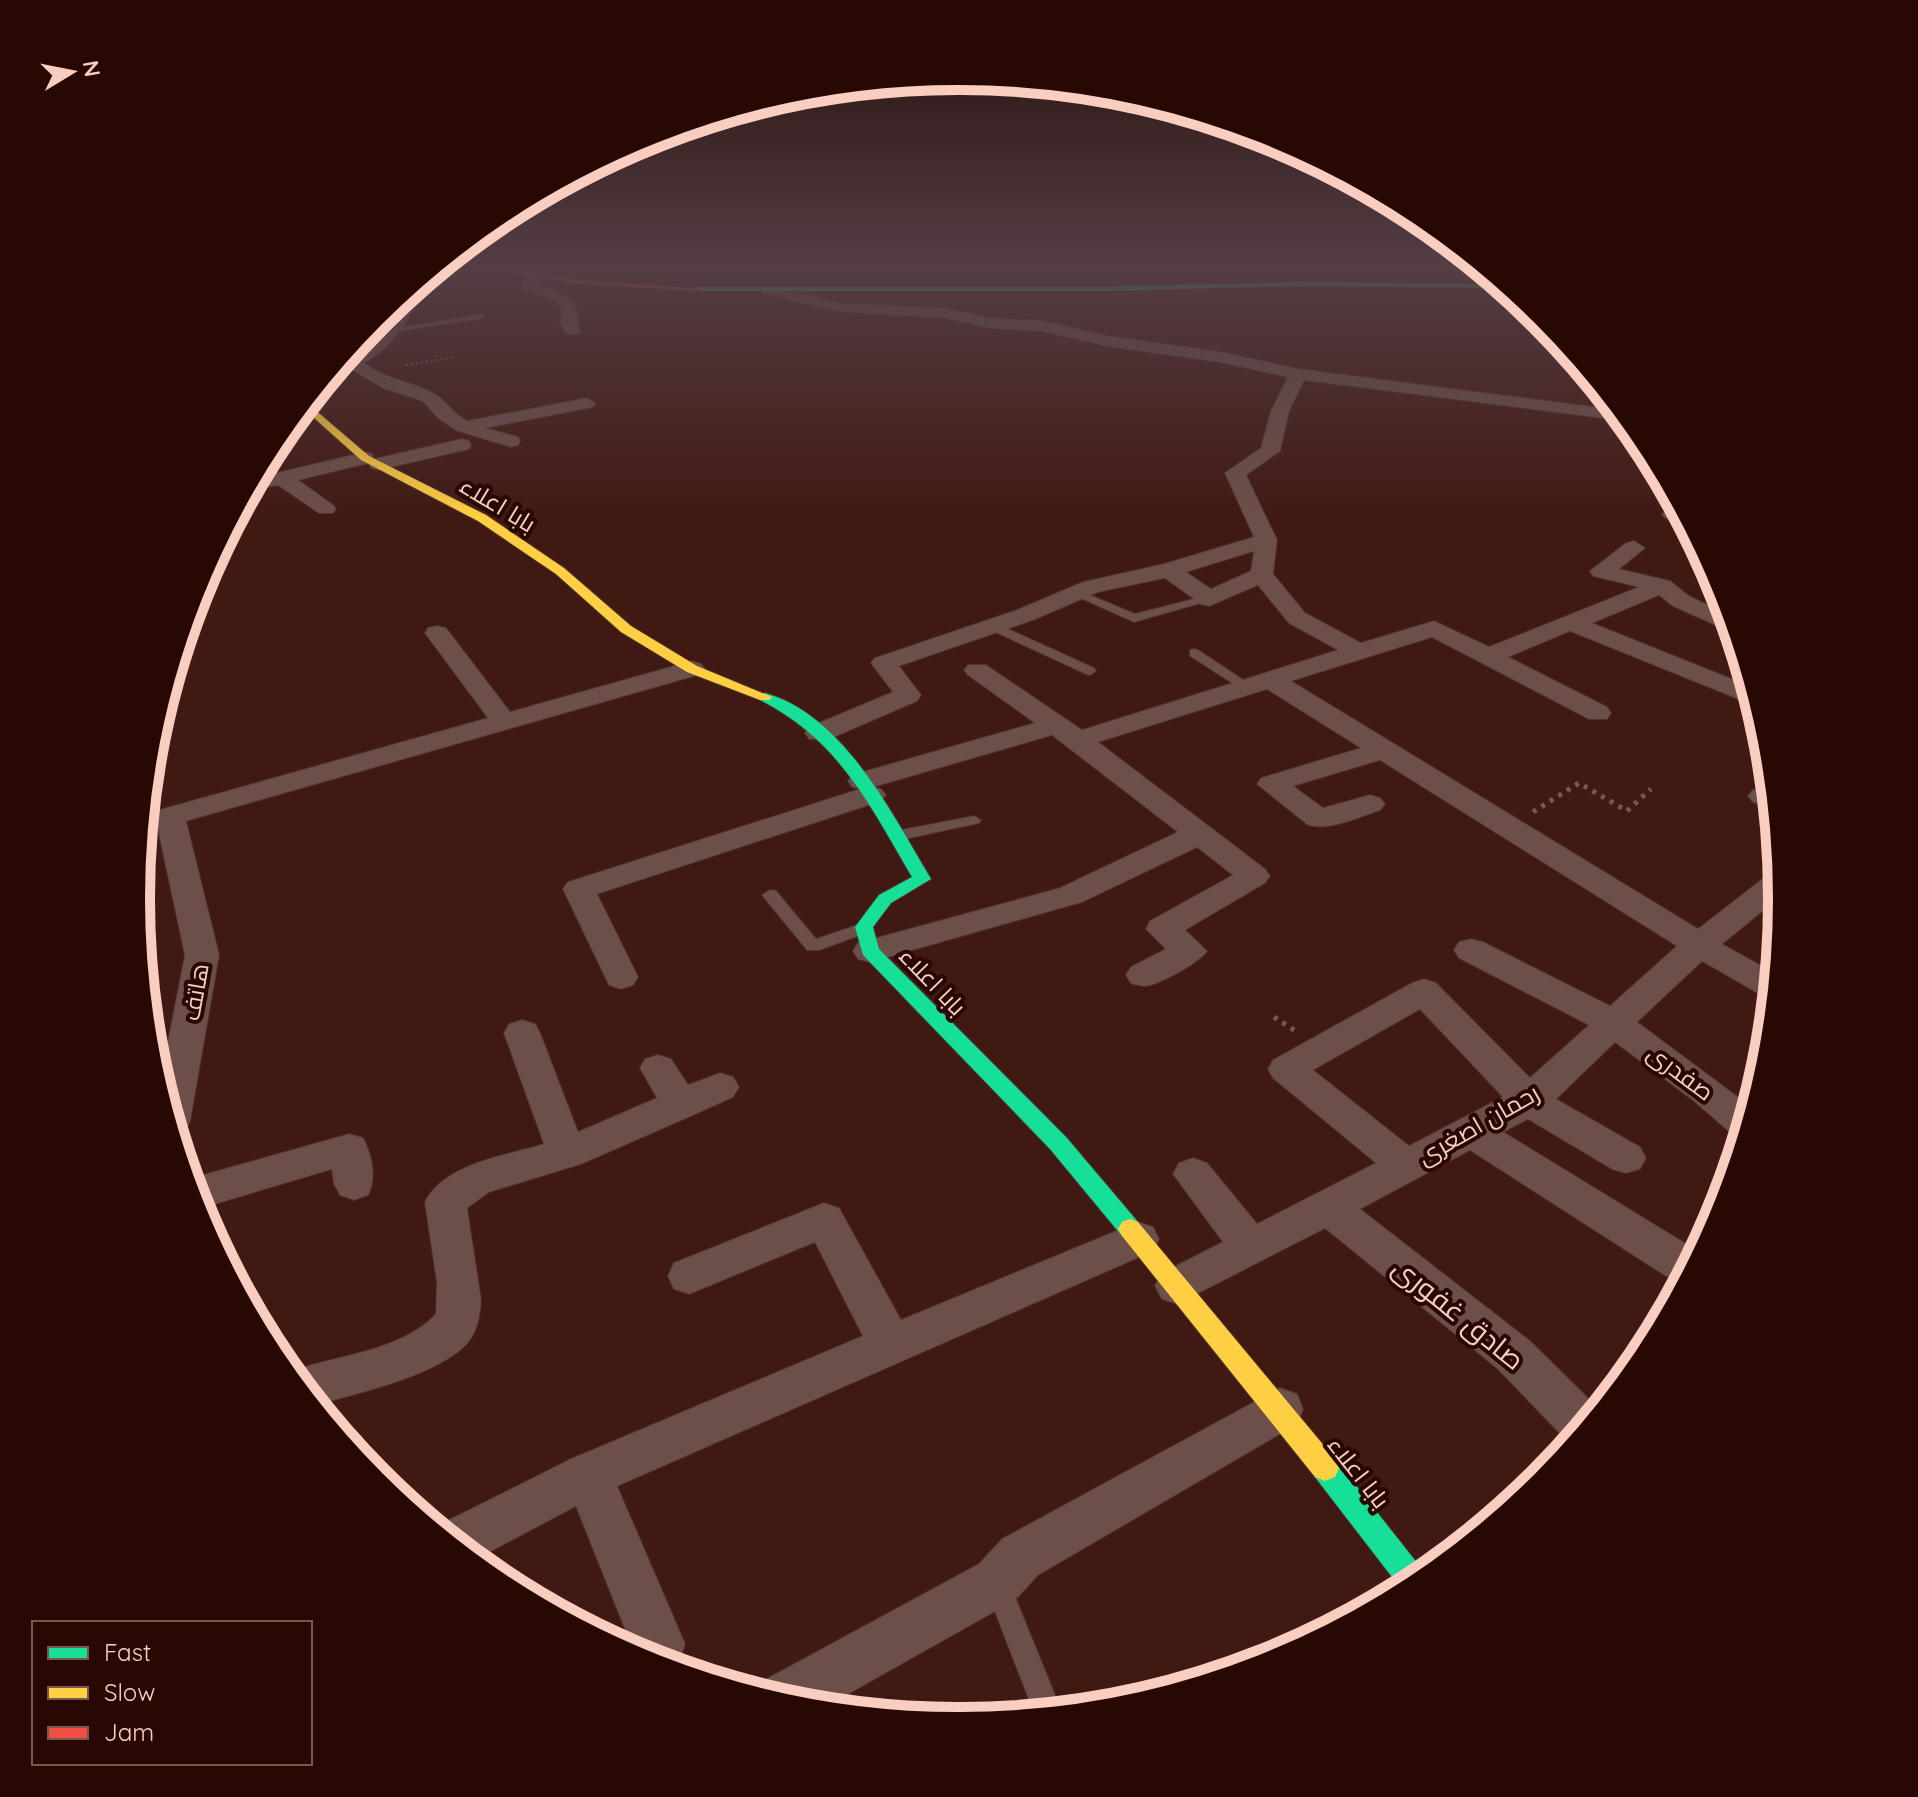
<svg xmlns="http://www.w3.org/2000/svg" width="1918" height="1797" font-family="Quicksand,Cairo,sans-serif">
<rect width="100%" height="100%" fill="#411913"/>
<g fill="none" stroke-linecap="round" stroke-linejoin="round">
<defs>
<path id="lane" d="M481,314L484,318L392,332L388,330Z
M1078,590L1135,614L1209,595L1215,599L1134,622L1074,595V591Z
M993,622L1094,668L1096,671L1090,675L1086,674L989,629V623Z
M1194,649L1198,650L1254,687L1248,691L1243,690L1190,656V650Z
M974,816L981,820L979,823L896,841L888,836L896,831Z
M770,890L776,891L816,939L863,923L871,928L869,932L819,950H807L762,895Z
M998,1573L1007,1577L1057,1700L1053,1710L1041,1713L1033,1710L985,1586L989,1577Z"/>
<path id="street" d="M535,274L542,278L537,284C551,289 576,295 577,313C578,322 576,323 581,331L579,334H567L560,323L562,310L555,301L522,288V282Z
M425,278L428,281C413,313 396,345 364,363L368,366C389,380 412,382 433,393C445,399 453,414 467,421L587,398L596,403L593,407L485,428L518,437L520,441L518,445L511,447L458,431L439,419L423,401L383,388L351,369L332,373C344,358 363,352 377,338C396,319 404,295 425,278Z
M768,287L844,304L946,308L990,318L1042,321L1107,336L1220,352L1298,369L1617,410L1626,421L1304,380L1289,411L1280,451L1246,475L1277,540L1273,574L1305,613L1361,643L1434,621L1489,647L1639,587L1593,576L1590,571L1626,543L1634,541L1645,548L1619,569L1670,581L1689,596L1728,615L1733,632H1731L1673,606L1659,595L1592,623L1739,682L1748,679L1753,696L1741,700L1570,631L1508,657L1607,707L1611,713L1607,719H1589L1432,637L1291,681L1698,929L1769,874L1779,872L1781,896L1722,944L1774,973L1772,998L1761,995L1702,961L1637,1022L1751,1107L1742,1137L1732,1134L1694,1101L1615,1042L1556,1099L1640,1147L1646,1158L1640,1169L1626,1173L1612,1169L1528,1119L1503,1132L1696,1250L1697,1253L1683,1280L1666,1276L1470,1150L1360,1209L1530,1341L1599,1409L1570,1444L1498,1369L1325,1228L1177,1304L1162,1299L1155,1286L1162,1273L1223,1242L1173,1174L1179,1163L1193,1158L1207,1163L1257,1224L1376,1163L1273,1078L1268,1069L1273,1060L1412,983L1424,979L1436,983L1530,1078L1589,1025L1459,958L1454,950L1459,942L1471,939L1483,942L1610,1006L1677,946L1380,760L1293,786L1323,808L1370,795L1380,798L1385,804L1380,810C1359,817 1331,831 1308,825L1257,784L1261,778L1361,748L1267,689L1098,742L1265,869L1270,876L1265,883L1185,930L1207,951C1200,962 1158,986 1144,986C1142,986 1133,984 1131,983L1126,975L1131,967L1166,949L1146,929L1150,921L1233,875L1197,847L1082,902L870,962L858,959L853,951L858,943L1060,888L1178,832L1052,735L873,787L881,789L886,795L881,801L597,894L638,977L633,985L621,989L609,985L563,889L568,882L860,789L852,787L848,781L852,775L1035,723L968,675L964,670L968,665H986L1082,730L1338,650L1289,623L1258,585L1209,606L1201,604L1165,578L1098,592L1033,620L899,666L921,695L917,701L829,739H809L805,733L809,727L893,692L871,663L875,658L1017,610L1083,582L1164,564L1254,537L1225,473L1261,448L1271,411L1288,377L1220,362L1107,346L1042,331L990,328L946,318L844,312L763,294V288ZM1254,551L1251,571L1211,589L1186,572ZM1420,1009L1503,1097L1409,1146L1313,1070Z
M462,439L469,441L471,445L469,449L378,470L371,468L369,463L298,480L333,505L336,509L333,513H319L278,485L249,490L256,478L365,452L372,454L374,459Z
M1672,508L1679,510L1686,523L1665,518L1662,514Z
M437,626L446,628L510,712L692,661L701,664L705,669L701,674L186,821L219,955L190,1121L185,1131L175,1134L160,1083L185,955L158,829L143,833L145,814L488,718L425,633L428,628Z
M1763,787L1771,789L1773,808L1753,802L1748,796L1753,790Z
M522,1020L535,1024L540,1033L578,1132L657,1098L640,1068L645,1059L658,1055L671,1059L688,1085L720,1073L733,1077L739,1087L733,1097L693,1115L581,1164L489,1192L467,1208L481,1300C480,1315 478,1329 469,1341C442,1375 357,1393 316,1405L289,1372C335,1355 401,1352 436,1314L437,1283L425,1202C445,1163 505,1156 544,1144L504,1033L509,1024Z
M349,1134L363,1138C372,1155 377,1178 368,1195L354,1200L340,1195L334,1184L332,1169L198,1209L189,1179Z
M824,1203L839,1208L901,1320L1138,1222L1153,1227L1159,1239L1153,1251L617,1486L685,1644L677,1668L629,1650L631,1644L576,1506L474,1560L435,1527L571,1459L863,1336L815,1242L689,1294L674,1289L668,1276L674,1263Z
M1280,1388L1297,1394L1303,1409L1297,1424L1038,1575L1015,1600L823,1708L798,1705L757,1693L763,1681L979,1564L1002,1539Z"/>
<path id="fast" d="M1305,282L1500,284L1505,288L1305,286L1101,291H698L694,289L698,287H1101Z
M765,693C844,715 892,814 931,879L891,903L873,927L879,949L1066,1137L1138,1222L1142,1229L1138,1236L1130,1239L1122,1236L1050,1149L863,955L855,927L879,895L912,877C870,805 838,739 760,700L758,697Z
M1325,1455L1335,1459L1425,1573L1402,1590L1315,1477L1311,1468L1315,1459Z"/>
<path id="slow" d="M307,403L369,456L486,515L564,568L631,626L697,666L772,697L770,700H760L687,672L621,632L556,574L478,521L361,460L303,408Z
M1130,1219L1138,1222L1335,1459L1339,1468L1335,1477L1325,1481L1315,1477L1122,1236L1118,1229L1122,1222Z"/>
<path id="jam" d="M469,266H488L580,280L702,289L698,291L580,284Z"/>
</defs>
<!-- lane casing -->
<use href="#lane" stroke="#4e322c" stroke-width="2"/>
<!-- street casing -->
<use href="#street" stroke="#4e322c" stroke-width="2"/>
<!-- fast casing -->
<use href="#fast" stroke="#4e322c" stroke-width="2"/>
<!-- slow casing -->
<use href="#slow" stroke="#4e322c" stroke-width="2"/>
<!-- jam casing -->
<use href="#jam" stroke="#4e322c" stroke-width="2"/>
<!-- path-far1 -->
<path stroke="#735954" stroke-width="2" stroke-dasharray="2 3" stroke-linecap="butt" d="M406,365L456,357"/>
<!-- path -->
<path stroke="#735954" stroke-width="5" stroke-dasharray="4 6" stroke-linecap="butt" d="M1533,812L1579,783L1627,811L1651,789
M1274,1017L1297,1032"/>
<!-- lane -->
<use href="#lane" fill="#6c4f49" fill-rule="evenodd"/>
<!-- street -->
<use href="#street" fill="#6c4f49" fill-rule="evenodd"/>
<!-- fast -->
<use href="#fast" fill="#16e098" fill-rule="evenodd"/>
<!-- slow -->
<use href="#slow" fill="#ffcf43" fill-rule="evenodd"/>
<!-- jam -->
<use href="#jam" fill="#f24e42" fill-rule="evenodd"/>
</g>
<!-- sky -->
<linearGradient id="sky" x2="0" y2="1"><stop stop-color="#240e0a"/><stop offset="0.51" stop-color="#543e44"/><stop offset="1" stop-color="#543e44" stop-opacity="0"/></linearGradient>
<rect width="1918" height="518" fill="url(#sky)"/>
<g text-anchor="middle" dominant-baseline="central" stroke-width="8" stroke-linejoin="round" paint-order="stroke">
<!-- street labels -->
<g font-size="24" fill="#facdc1" stroke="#270803">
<text transform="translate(498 504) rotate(31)">بابا اعلاء</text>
<text transform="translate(933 981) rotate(46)">بابا اعلاء</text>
<text transform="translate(195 992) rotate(-80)">هاتف</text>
<text transform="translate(1681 1072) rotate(37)">صفدری</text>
<text transform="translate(1478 1124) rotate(-30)">رحمان اصغری</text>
<text transform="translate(1359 1472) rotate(52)">بابا اعلاء</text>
</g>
<!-- near-street labels -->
<g font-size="28" fill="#facdc1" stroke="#270803">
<text transform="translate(1459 1313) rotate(39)">صادق غفوری</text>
</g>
</g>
<!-- crop -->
<path d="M0 0H1918V1797H0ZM958 90H960A808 808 0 0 1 1768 898V899A808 808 0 0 1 960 1707H958A808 808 0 0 1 150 899V898A808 808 0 0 1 958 90Z" fill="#270803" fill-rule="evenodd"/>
<path fill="none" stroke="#facdc1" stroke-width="10" d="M958 90H960A808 808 0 0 1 1768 898V899A808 808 0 0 1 960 1707H958A808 808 0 0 1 150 899V898A808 808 0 0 1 958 90Z"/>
<!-- legend -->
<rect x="32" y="1621" width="280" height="144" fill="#270803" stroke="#7b574f" stroke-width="2"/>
<rect x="48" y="1647" width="40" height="12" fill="#16e098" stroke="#7b574f" stroke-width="2"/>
<text x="104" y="1661" font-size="24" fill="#facdc1">Fast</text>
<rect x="48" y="1687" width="40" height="12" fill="#ffcf43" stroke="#7b574f" stroke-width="2"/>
<text x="104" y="1701" font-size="24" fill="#facdc1">Slow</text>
<rect x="48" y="1727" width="40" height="12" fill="#f24e42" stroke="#7b574f" stroke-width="2"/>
<text x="104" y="1741" font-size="24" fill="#facdc1">Jam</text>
<!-- north arrow -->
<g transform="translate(72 72) rotate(80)" stroke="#270803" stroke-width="6" paint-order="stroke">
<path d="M0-6L14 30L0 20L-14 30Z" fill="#facdc1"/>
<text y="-12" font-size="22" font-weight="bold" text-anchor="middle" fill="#facdc1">N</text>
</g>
</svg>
